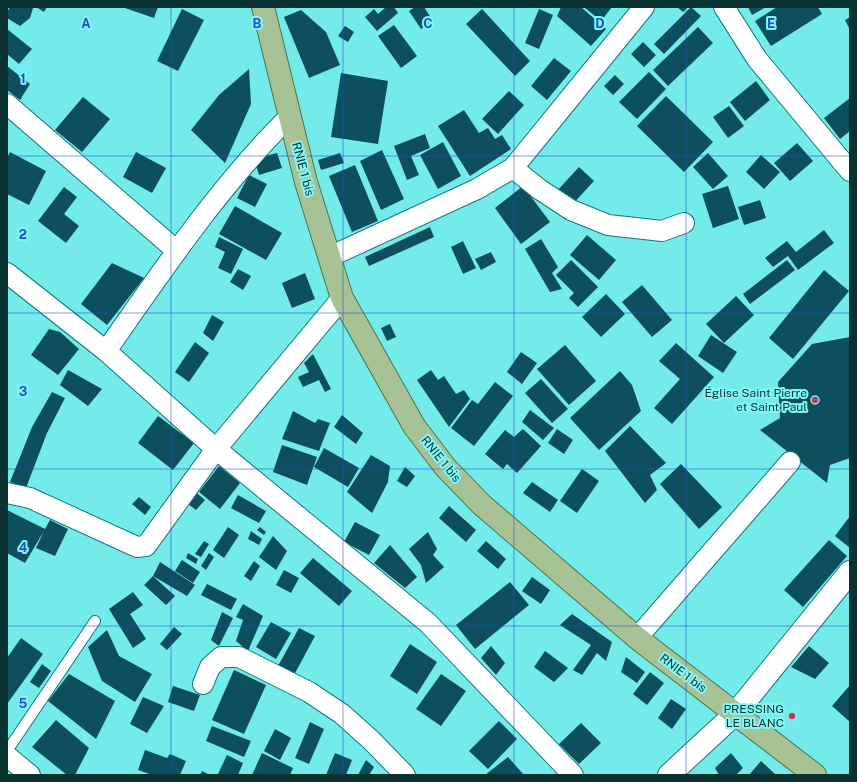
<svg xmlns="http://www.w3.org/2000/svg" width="857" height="782" font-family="'Public Sans',sans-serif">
<rect width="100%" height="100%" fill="#73ebea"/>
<!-- building -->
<path fill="#0d4f5c" d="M10,7H31L33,8L30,18L20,26L7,18V12Z
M36,7H47L44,12Z
M122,7H158L154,18Z
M386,7H394L398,13L377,31L365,17L374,9L378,14Z
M415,7H424L433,21L421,29L409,11Z
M561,7H581L606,29L591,46L557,16Z
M584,7H612L601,21Z
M677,7H688L683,12Z
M691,7L701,16L664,54L654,44Z
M748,7H766L752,15Z
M777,7H818L822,14L771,46L755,21Z
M182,9L204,20L178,71L157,61Z
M482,9L530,61L515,76L466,24Z
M539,9L553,15L539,49L525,43Z
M301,10L326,32L340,65L309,78L284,17Z
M850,17V30L845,20Z
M394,25L417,56L401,68L378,36Z
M345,26L354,32L348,42L338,36Z
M698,27L713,43L668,86L653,70Z
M7,29L32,49L19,64L7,54Z
M643,42L656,55L644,67L631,54Z
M554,58L571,71L547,100L531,86Z
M7,66L30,84L20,100L7,90Z
M249,69L251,104L225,163L191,130L219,95Z
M649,72L666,89L637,119L619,102Z
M341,73L388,81L378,144L331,137Z
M615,75L624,84L613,95L604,86Z
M756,81L770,100L745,121L730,102Z
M509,91L524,105L498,134L482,119Z
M666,96L713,142L684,172L637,126Z
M83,97L110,119L82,152L55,130Z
M850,98V131L840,139L824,118Z
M729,106L744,126L728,138L713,117Z
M464,110L479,133L488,128L495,139L502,135L511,149L470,176L438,126Z
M425,134L430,148L411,156L419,175L407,180L394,146Z
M443,142L461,176L438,189L420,155Z
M797,143L813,161L790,181L774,163Z
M382,150L404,199L381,210L360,161Z
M10,152L46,171L29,205L7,194V158Z
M136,152L166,168L152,193L123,177Z
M277,153L282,168L259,175L254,159Z
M340,153L344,163L321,170L318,160Z
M708,153L728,176L713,189L693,167Z
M761,155L780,172L764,189L746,172Z
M355,165L378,221L352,232L329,176Z
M579,167L594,181L571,206L556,192Z
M249,175L267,184L255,207L237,198Z
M523,186L550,222L521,244L495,208Z
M728,186L739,219L713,228L702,194Z
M64,187L77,197L64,214L79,226L66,243L38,221Z
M760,200L766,218L744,225L738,207Z
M235,206L282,233L266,260L219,234Z
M430,227L434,237L369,266L365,257Z
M824,230L834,243L798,270L788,256L773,267L765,258L787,241L796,252Z
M587,235L616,260L599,280L570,255Z
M219,237L243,249L231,274L218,268L225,252L215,247Z
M541,239L558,267L552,273L562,289L550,292L525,249Z
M463,241L476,268L463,274L451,247Z
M491,252L496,262L481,270L475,259Z
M571,260L598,287L578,307L569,298L574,293L556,275Z
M787,260L795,270L750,304L743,294Z
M112,263L144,278L107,325L81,304Z
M238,269L251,276L243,290L230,282Z
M824,270L849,291L793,359L769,338Z
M305,273L315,299L292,308L282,283Z
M642,285L672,320L652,337L622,302Z
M606,294L625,314L601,337L582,317Z
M736,296L754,315L724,343L706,324Z
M212,315L224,322L213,341L203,333Z
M390,324L396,337L387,341L381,328Z
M49,329L60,332L79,349L58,375L31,355Z
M711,335L737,352L723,373L698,356Z
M850,337V458L830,465L827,483L760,430L780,418L778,382L812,344Z
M195,342L209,353L189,382L175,372Z
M676,343L714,377L672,424L654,408L680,379L659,361Z
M565,345L596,381L569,405L537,369Z
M521,352L537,363L522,384L507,372Z
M313,354L331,389L325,392L319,380L303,387L298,377L309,372L304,363Z
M68,370L102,389L88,406L60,385Z
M431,370L438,380L444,376L456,394L464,390L470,399L449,427L417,380Z
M620,371L632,385L641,411L599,450L570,418Z
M541,379L568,409L552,423L525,393Z
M495,382L513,396L474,446L451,428L472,400L478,404Z
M52,392L65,398L47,433L26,488L10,482L32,427Z
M530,410L554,428L543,440L522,422Z
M293,411L315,423L318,419L330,423L319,451L282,439Z
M342,415L363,433L356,444L334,427Z
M158,416L194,443L173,470L138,443Z
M630,426L666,463L650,475L657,490L645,503L605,451Z
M523,429L541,446L517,473L507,464L503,469L485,454L505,430L514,437Z
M557,429L573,440L564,454L548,443Z
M282,445L317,457L307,485L273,472Z
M324,448L359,468L348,487L314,467Z
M371,455L390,466L388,482L372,513L347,492Z
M681,464L722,507L699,529L660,484Z
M219,466L240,483L220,509L199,492Z
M405,467L415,476L407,487L397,481Z
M582,469L599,481L577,513L560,501Z
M532,482L558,500L550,512L523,493Z
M193,490L205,500L196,510L184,501Z
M238,495L266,511L259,523L231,508Z
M139,497L151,507L145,515L132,504Z
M449,506L476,530L466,542L439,518Z
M7,510L45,529L50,520L68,529L55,556L36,548L44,531L25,563L7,553Z
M850,516V548L835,536Z
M355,522L380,535L369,555L344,542Z
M228,527L239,535L224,558L213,550Z
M260,527L266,532L264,535L257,530Z
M251,531L262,539L259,545L248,539Z
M428,532L437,549L433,555L444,567L426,583L421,565L409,549Z
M273,536L287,551L276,570L259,557Z
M829,540L847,556L803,607L784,590Z
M204,541L209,544L201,557L195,554Z
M486,541L506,559L498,569L477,551Z
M390,545L417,577L405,588L374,563Z
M188,553L198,559L196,564L186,558Z
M209,553L214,557L206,570L201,566Z
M313,558L352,591L339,606L300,573Z
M182,560L200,572L193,583L175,571Z
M254,561L260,566L251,581L244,576Z
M160,562L195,585L187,596L153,576L175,596L166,605L144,585L153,576Z
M284,570L299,578L291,593L276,585Z
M532,577L550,590L541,604L522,591Z
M510,582L529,605L475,649L456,625Z
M207,584L237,599L231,610L201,595Z
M133,592L143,605L130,614L146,639L133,648L109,609Z
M243,604L263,616L248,651L236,641L243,620L236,617Z
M222,612L233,618L219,646L211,640Z
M572,614L612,642L606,661L597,653L582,675L573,670L591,645L560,625Z
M271,622L291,633L276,659L256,647Z
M174,627L182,634L167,650L160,644Z
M299,628L315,636L294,675L278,666Z
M107,630L119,656L152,674L135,702L102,681L88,647Z
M21,638L43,654L7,704V658Z
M410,644L437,662L417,694L390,676Z
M491,646L505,663L496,675L481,658Z
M809,646L829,663L815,679L791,667Z
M545,651L568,668L554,682L534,667Z
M626,657L645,672L637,683L621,672Z
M42,664L51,671L39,688L30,682Z
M234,670L266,685L244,734L212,720Z
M650,672L664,683L647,705L633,694Z
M69,674L115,701L96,739L48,701Z
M441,674L466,691L441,726L416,709Z
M850,685V722L832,706Z
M173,686L200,695L194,711L168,702Z
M143,697L164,706L147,733L130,724Z
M671,699L686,709L672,729L658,718Z
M56,720L89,748L75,775H67L32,747Z
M499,721L517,739L488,769L469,751Z
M310,722L324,729L309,764L295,758Z
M581,723L601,743L579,764L559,744Z
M212,726L251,741L244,757L206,741Z
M275,729L291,738L280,760L264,751Z
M145,750L167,758L170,754L186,761L180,775H152L138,770Z
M262,753L293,768L290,775H252Z
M335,753L352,760L346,775H326Z
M731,753L743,768L736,775H719L715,768Z
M227,755L243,763L238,775L218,774Z
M508,757L524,775H485Z
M366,760L374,767L369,775H358Z
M761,761L776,775H749Z
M202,771L210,775H200Z"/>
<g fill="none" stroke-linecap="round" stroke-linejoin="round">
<defs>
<path id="lane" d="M7,751L95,621"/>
<path id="street" d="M724,7L757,59L850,171
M7,104L177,251
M513,168L539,189L571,210L608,225L662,231L684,223
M329,257L477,189L513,168L644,7
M7,273L106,351L216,449L428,623L573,775
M106,351C163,270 219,186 290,116
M7,493L30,498L137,547L146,546L216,449L342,298
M637,638L790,462
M203,684L210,667L221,657H239L309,692L342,714L372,741L405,775
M7,756L30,775"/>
<path id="secondary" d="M669,775L736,713L850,572"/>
<path id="primary" d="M263,7L306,182L342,298L414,426L446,468L482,505L637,638L815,775"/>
</defs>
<!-- lane casing -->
<use href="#lane" stroke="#117a7a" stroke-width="12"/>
<!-- street casing -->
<use href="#street" stroke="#117a7a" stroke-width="22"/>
<!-- secondary casing -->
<use href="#secondary" stroke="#117a7a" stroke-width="24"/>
<!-- primary casing -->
<use href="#primary" stroke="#4a7646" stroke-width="24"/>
<!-- lane -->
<use href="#lane" stroke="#fff" stroke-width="10"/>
<!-- street -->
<use href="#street" stroke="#fff" stroke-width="20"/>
<!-- secondary -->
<use href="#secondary" stroke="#fff" stroke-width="22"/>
<!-- primary -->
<use href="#primary" stroke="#a7c396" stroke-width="22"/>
</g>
<!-- grid -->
<path fill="none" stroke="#1d4ed8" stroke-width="1" stroke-opacity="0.55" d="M171,7V775M343,7V775M514,7V775M686,7V775M7,156H850M7,313H850M7,469H850M7,626H850"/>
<!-- markers -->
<g fill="#c83852" stroke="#81f8f7" stroke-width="1.5">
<circle cx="815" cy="400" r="4"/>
<circle cx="792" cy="716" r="4"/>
</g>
<g text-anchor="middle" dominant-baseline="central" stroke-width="4" stroke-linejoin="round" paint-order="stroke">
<!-- street labels -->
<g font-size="12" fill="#0a3232" stroke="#81f8f7">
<text transform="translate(303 169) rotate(75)">RNIE 1 bis</text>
<text transform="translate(441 459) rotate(51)">RNIE 1 bis</text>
<text transform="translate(683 673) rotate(37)">RNIE 1 bis</text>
</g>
<!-- poi labels -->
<g font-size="12" fill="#0a3232" stroke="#81f8f7" text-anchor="end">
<text x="807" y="393">Église Saint Pierre<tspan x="807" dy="14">et Saint Paul</tspan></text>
<text x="784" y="709">PRESSING<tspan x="784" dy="14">LE BLANC</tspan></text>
</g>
</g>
<g font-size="13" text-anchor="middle" font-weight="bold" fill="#1d4ed8" stroke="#81f8f7" stroke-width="4" stroke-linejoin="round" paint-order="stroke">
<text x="86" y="28">A</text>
<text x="257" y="28">B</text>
<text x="428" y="28">C</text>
<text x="600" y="28">D</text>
<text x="771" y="28">E</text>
<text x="23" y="83">1</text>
<text x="23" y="239">2</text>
<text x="23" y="396">3</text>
<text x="23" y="552">4</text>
<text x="23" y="708">5</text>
</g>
<!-- border -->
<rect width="857" height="782" fill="none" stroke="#0a3232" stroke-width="16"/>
</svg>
